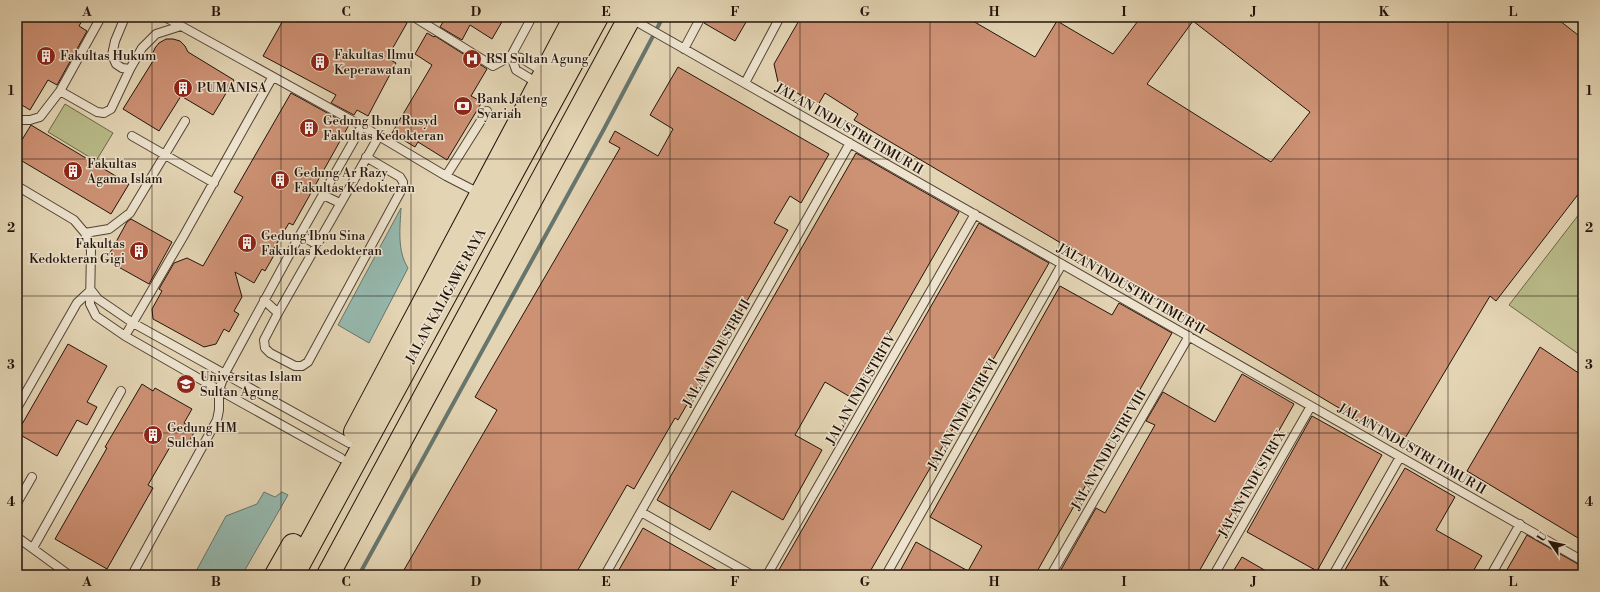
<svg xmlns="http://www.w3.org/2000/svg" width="1600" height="592" font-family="'Libre Bodoni',serif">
<rect width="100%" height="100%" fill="#e3d4b3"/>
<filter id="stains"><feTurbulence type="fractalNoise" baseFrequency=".005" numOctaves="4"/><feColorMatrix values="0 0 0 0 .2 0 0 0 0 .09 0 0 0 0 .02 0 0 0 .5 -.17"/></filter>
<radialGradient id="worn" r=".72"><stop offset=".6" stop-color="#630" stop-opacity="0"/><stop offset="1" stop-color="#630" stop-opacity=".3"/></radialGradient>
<!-- green -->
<path fill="#b9bb89" stroke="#6e674a" d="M65,104L113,133L96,161L48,132Z
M1583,209V357L1509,305Z"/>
<!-- water -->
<path fill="#95b8ae" stroke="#67766d" d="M401,208C400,228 397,251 408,268L369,343L338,325Z
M264,492L275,497L282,492L288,495L242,575H194L226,516L257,504Z"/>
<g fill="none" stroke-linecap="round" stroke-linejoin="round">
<!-- stream -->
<path stroke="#67766d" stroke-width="4" d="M359,575L604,129L663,17"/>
</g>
<!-- building -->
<path fill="#cd9174" stroke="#22130b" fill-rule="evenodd" d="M17,17H84L79,26L87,31L57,85L48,80L30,110L17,102Z
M285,17H398L407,23L387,58L396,63L368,116L357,110L354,115L331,103L336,95L263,56Z
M446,17H497L503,20L492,39L470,25L462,40L440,27Z
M706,17H749L735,41L704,23Z
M801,17H966L1035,57L1057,21L1113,54L1141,17H1555L1583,39V188L1496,301L1490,296L1404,440L1369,419L1366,424L872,131L854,120L858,114L825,93L818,105L778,82L774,64ZM1193,21L1310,112L1271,162L1147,84Z
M427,33L434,37L435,36L487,69L471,96L482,102L447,160L418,142L415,147L392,133L432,65L415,54Z
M166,39H173L180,41L185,46L188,52L234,80L213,115L181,96L159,131L123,109L153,61L152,55L155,48L159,43Z
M678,67L829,154L801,203L790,196L774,223L788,230L678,420L675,418L634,489L627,485L575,575H401L497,410L475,397L620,148L609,142L615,131L658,156L673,129L650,115Z
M291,93L349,125L293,225L289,223L274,248L277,250L265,271L262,269L254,283L235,272L242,297L234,311L239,314L229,332L224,329L216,344L204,347L153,319L152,309L162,291L159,289L174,263L187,258L203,266L243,197L234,192Z
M31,125L129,184L111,214L17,158V148Z
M856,153L959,212L852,398L825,382L795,435L822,450L783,520L732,491L710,530L657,500Z
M131,219L172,242L149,284L106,260L127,222Z
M979,223L1049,263L929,470L868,575H776Z
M1060,286L1112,315L1119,303L1172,333L1035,575H898L916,542L968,571L982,546L930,517Z
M68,344L107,366L87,402L97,407L87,425L77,420L57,456L17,433Z
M1540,347L1583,376V541L1467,471Z
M1242,374L1294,404L1197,575H1058L1096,508L1105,513L1155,425L1146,421L1163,392L1215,422Z
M142,384L153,391L155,388L192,409L184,423L196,429L186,447L174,440L148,485L153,488L107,569L55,539L107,448L105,447Z
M1312,416L1382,455L1317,571L1247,532Z
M1405,468L1455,497L1436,530L1482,556L1471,575H1342Z
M643,528L726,575H616Z
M1527,535L1583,567V575H1504Z
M1242,557L1273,575H1231Z"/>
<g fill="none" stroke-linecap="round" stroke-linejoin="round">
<defs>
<path id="service" d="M125,17L115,41L112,55L116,64L122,68L130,69L142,48L156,34L181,26
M414,17L493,66L511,56L532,17
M630,18L1583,561
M684,49L701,17
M511,56L516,70L539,84
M511,56L521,58L544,72
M745,83L780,17
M60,91L97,112L104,113L111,109L130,69
M17,120H30L40,117L60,91L101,17
M362,126L446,176L481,194
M132,136L214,183
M366,157L400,177L403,182V187L308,362L302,366H295L270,353L265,348L264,340L278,313L379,136
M446,176L487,111
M17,186L74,220L85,233L91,250L90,304L96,316L125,336L219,390L341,458
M323,195L340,203
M85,233L109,229L130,213L185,121
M300,235L316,244
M91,290L98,299L133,323L349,443
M264,300L278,313
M125,336L183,237L272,78
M17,408L77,303L91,290
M17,503L32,477
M641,512L752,575
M17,537L69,575
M33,548L121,391
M132,575L217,420L219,410V390L225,373L300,235L362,126L165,17
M605,575L850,143
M767,575L975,214
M886,575L1062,264
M1051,575L1189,336
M1214,575L1311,406
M1333,575L1400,457
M1491,575L1520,524"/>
<path id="trunk" d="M355,432L575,17
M276,575L293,545
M293,575L597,17
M328,575L630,17"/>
</defs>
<!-- service casing -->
<use href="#service" stroke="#524335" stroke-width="10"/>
<!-- trunk casing -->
<use href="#trunk" stroke="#22130b" stroke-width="24"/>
<!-- service -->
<use href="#service" stroke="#ede3ce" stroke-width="8"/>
<!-- trunk -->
<use href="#trunk" stroke="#e3d4b3" stroke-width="22"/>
</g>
<!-- grid -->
<path fill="none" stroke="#22130b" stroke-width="1" stroke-opacity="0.55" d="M152,17V575M281,17V575M411,17V575M541,17V575M670,17V575M800,17V575M930,17V575M1059,17V575M1189,17V575M1319,17V575M1448,17V575M17,159H1583M17,296H1583M17,433H1583"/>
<!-- icons -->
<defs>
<symbol id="building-disc" viewBox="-11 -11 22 22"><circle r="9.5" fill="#8f2418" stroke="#ede3ce"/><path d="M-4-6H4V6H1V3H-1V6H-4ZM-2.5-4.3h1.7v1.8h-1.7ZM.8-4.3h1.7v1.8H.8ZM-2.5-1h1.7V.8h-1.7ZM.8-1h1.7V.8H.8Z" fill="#fff"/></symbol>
<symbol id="hospital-disc" viewBox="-11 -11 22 22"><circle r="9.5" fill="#8f2418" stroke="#ede3ce"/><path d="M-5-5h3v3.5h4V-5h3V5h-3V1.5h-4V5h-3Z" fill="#fff"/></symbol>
<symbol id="bank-disc" viewBox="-11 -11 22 22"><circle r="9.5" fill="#8f2418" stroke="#ede3ce"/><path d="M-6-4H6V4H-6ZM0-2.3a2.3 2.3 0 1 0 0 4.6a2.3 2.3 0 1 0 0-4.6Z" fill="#fff"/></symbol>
<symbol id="university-disc" viewBox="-11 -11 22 22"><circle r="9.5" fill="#8f2418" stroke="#ede3ce"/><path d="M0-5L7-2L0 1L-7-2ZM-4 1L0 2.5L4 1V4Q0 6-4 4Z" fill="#fff"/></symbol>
</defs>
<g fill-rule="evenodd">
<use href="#building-disc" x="35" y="45" width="22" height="22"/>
<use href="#hospital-disc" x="461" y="48" width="22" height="22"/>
<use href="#building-disc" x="309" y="51" width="22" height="22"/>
<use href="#building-disc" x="172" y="77" width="22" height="22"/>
<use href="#bank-disc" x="452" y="95" width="22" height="22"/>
<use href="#building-disc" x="298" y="117" width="22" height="22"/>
<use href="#building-disc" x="62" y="160" width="22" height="22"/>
<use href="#building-disc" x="269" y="169" width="22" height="22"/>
<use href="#building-disc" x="236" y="232" width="22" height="22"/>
<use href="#building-disc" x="128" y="240" width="22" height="22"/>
<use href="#university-disc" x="175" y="373" width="22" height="22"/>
<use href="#building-disc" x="142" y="424" width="22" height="22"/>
</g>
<g text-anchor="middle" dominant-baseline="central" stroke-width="3" stroke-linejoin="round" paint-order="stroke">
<!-- poi labels -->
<g font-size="13" fill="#22130b" stroke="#ede3ce" text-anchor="start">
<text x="334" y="55">Fakultas Ilmu<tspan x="334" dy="15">Keperawatan</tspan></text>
<text x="60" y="56">Fakultas Hukum</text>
<text x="486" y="59">RSI Sultan Agung</text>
<text x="197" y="88">PUMANISA</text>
<text x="477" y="99">Bank Jateng<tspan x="477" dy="15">Syariah</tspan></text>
<text x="323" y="121">Gedung Ibnu Rusyd<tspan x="323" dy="15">Fakultas Kedokteran</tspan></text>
<text x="87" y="164">Fakultas<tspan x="87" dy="15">Agama Islam</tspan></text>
<text x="294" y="173">Gedung Ar Razy<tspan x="294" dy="15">Fakultas Kedokteran</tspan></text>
<text x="261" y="236">Gedung Ibnu Sina<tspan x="261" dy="15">Fakultas Kedokteran</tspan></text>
<text x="125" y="244" text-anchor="end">Fakultas<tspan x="125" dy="15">Kedokteran Gigi</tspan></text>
<text x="200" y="377">Universitas Islam<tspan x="200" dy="15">Sultan Agung</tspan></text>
<text x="167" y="428">Gedung HM<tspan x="167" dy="15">Sulchan</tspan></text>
</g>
<!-- street labels -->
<g font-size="13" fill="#22130b" stroke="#ede3ce">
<text transform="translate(849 129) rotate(30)">JALAN INDUSTRI TIMUR II</text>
<text transform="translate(1131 289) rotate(30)">JALAN INDUSTRI TIMUR II</text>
<text transform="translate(446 296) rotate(-61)">JALAN KALIGAWE RAYA</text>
<text transform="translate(717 353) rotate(-60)">JALAN INDUSTRI II</text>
<text transform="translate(861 389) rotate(-60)">JALAN INDUSTRI IV</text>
<text transform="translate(963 414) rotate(-60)">JALAN INDUSTRI VI</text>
<text transform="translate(1412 449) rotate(30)">JALAN INDUSTRI TIMUR II</text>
<text transform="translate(1109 450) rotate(-60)">JALAN INDUSTRI VIII</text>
<text transform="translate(1252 484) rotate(-60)">JALAN INDUSTRI X</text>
</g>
</g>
<!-- margin -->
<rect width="1600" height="592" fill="none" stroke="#e3d4b3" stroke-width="44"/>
<!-- north arrow -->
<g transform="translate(1550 542) rotate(304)" stroke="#ede3ce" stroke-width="3" paint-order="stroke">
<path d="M0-3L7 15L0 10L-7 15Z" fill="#22130b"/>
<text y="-6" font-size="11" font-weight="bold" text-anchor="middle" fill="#22130b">U</text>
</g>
<rect x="22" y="22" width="1556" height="548" fill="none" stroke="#22130b" stroke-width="1.5"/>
<g font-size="13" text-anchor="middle" font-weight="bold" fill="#22130b">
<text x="87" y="16">A</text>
<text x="216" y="16">B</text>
<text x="346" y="16">C</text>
<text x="476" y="16">D</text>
<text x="606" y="16">E</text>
<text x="735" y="16">F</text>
<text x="865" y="16">G</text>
<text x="994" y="16">H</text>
<text x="1124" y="16">I</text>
<text x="1254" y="16">J</text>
<text x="1384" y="16">K</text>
<text x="1513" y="16">L</text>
<text x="11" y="95">1</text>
<text x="1589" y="95">1</text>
<text x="11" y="232">2</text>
<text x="1589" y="232">2</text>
<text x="11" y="369">3</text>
<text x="1589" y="369">3</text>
<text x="11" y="506">4</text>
<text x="1589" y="506">4</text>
<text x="87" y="586">A</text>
<text x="216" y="586">B</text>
<text x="346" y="586">C</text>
<text x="476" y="586">D</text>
<text x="606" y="586">E</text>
<text x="735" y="586">F</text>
<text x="865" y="586">G</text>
<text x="994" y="586">H</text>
<text x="1124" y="586">I</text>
<text x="1254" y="586">J</text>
<text x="1384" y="586">K</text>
<text x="1513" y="586">L</text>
</g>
<rect width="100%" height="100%" filter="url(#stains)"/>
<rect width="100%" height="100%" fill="url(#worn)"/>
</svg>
